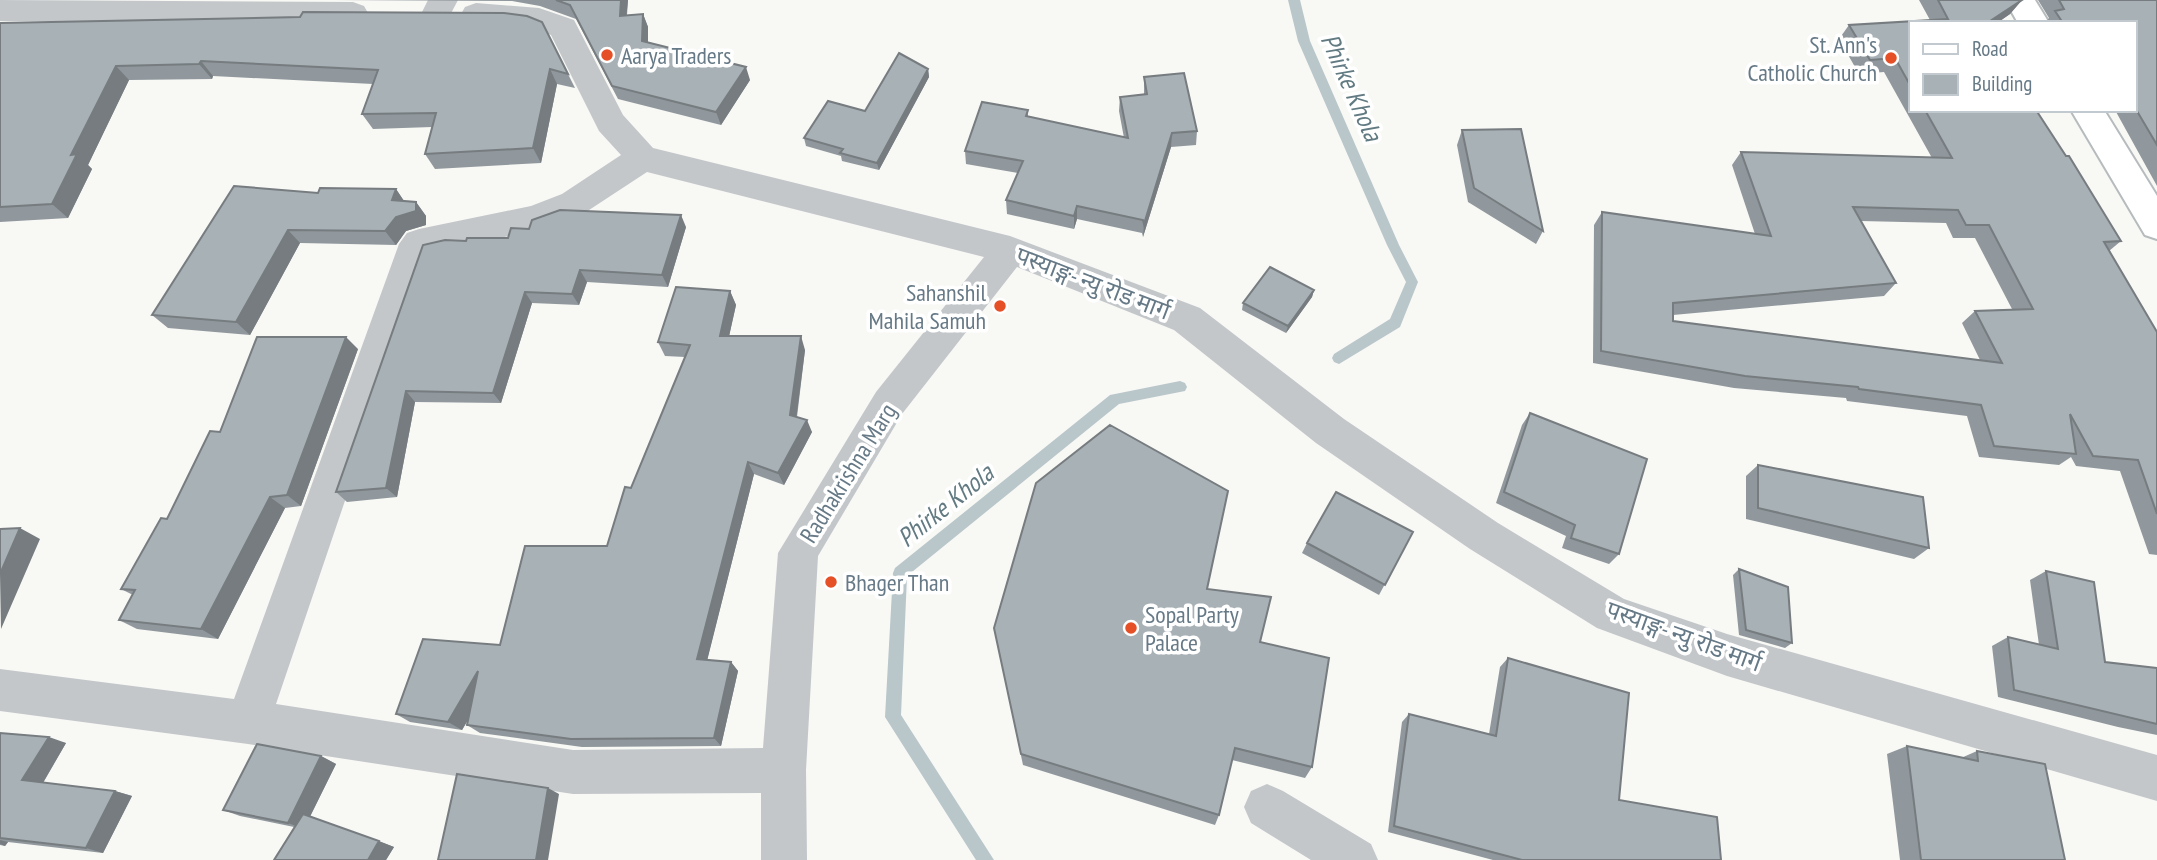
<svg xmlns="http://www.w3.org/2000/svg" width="2157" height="860" font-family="'PT Sans Narrow','Noto Sans Devanagari',sans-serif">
<rect width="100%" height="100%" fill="#f8f8f5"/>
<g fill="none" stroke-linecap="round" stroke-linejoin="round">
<!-- stream -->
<path fill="#b9c6ca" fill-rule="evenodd" d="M1288,0H1300L1310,41L1399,245L1418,282L1400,327L1339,364L1334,362L1332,358L1334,354L1390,319L1406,282L1387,245L1298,41Z
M1180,381L1185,383L1187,387L1185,391L1119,404L907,576L901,715L994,860H976L885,717L893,573L895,568L1110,395Z"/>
<defs>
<path id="major" d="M2005,0H2035L2049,23H2018Z
M2071,110H2104L2157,196V239L2145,235Z"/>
</defs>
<!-- major casing -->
<use href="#major" stroke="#b6bbbe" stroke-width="4"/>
<!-- minor -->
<path fill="#c3c7ca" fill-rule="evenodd" d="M0,0L353,2L364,6L368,13L364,20L353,24L0,21Z
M428,0H458L447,21L436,25L425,21L421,14Z
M476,3L539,8L574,20L623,115L653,148L1010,236L1200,308L1344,419L1498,523L1624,599L1727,634L2157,755V801L1727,676L1597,628L1470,549L1316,443L1174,330L1017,267L902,414L818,556L806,770L807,860H761V793L573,794L248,744L0,711V669L234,699L399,244L407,233L419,229L531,206L562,194L621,155L599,131L551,35L536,29L465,21L461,14L465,7ZM647,172L984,257L876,392L778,553L763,748L573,750L276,704L427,259L430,254L548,227L586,212Z
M1267,784L1283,791L1371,844L1378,860H1311L1251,823L1244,807L1251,791Z"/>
<!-- major -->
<use href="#major" fill="#fff" fill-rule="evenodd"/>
</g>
<!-- wall -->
<path fill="#90989d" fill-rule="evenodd" d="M335,0H628L627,15L643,14L648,27V42L750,80L721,125L618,99L576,19L540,6L512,1Z
M1919,0H2022L2010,14L1997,23H1910V110H2036L2121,241L2109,251L2157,332V555L2149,554L2120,471L2076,466L2071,457L2059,465L1979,457L1967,416L1847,401L1846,398L1734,388L1593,363L1594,225L1602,212L1755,234L1732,165L1741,152L1932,158L1884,72L1859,74L1839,39L1849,25L1930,20ZM1861,221L1946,223L1953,238H1975L2012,309L1975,311L1962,323L1980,360L1673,321V315L1884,296L1896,283Z
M2038,0H2157V186L2115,110H2134V23H2045L2049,18Z
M542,22L575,88L557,84L541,163L435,169L425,154L432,127L373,129L362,114L373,84L213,76L212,79L129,80L88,165L92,169L68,218L0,222V23Z
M928,69L929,77L879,170L842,161L841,156L806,146L804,138L865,111Z
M1144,77L1197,131L1196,145L1171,147L1143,237L1142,233L1077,219L1074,229L1007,214L1006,200L1018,173L966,164L965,151L1028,110V117L1124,138L1119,111L1120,97L1144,94Z
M1462,130L1543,231L1536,244L1468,202L1457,145Z
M396,189L404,201L416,202L426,216V225L406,231L396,245L300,243L250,335L168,328L152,315L318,193Z
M686,227L668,287L587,282L579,305L532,303L501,403L415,402L397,497L347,502L336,492L466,241Z
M1314,290L1312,297L1286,333L1242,310L1243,303Z
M730,291L736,305L729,336L805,350L797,417L812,432L784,485L754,474L707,660L731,662L738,671L721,746L582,747L480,733L467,725L468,720L462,730L410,722L396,714L500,645L607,546L685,357L665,356L658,342Z
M358,349L301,506L285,508L218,639L137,629L119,620L133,595L121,589L167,519L220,432Z
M1530,413L1619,554L1609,564L1562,548L1566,536L1496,503L1522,425Z
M1758,465L1929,548L1914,559L1746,519V476Z
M1413,532L1379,595L1302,553L1307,543Z
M1739,569L1792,643L1785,648L1739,635L1733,575Z
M2046,571L2105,662L2157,668V735L2118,727L1998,697L1992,646L2008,637L2039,645L2030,580Z
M994,628L1260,642L1312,767L1305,778L1232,760L1219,815L1215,825L1023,765Z
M1508,658L1619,800L1721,860H1493L1388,832L1402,722L1409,714L1489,734L1500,667Z
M0,733L66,743L43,783L115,791L132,796L103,853L8,842L5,846L0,845Z
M1907,746L1961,758L1977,751L2065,860H1900L1887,754Z
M321,756L336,764L310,816L394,847L386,860H274L294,827L240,816L223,810Z"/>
<!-- shaded-wall -->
<path fill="#767c7f" d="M621,0H628L625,30L620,16Z
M2022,0L2010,14L1997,23H1986Z
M643,14L648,27V55L642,41Z
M201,61L213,76L212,79L199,64Z
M116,66L129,80L88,165L92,169L68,218L52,204L71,155Z
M746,67L750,80L721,125L716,112Z
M550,69L557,84L541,163L533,148Z
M928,69L929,77L879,170L877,163Z
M1172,133L1171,147L1143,237L1144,224Z
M396,189L406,204L392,200Z
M416,202L426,216V225L406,231L396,245L385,231L396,217Z
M1077,206V219L1074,229V216Z
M681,215L686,227L668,287L662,275Z
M288,230L300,243L250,335L236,322Z
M580,270L587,282L579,305L572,294Z
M1314,290L1312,297L1286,333L1288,326Z
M730,291L736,305L726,350L720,336Z
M525,292L532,303L501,403L493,393Z
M801,336L805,350L795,428L790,415Z
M346,337L358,349L301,506L287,495Z
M406,391L415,402L397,497L386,488Z
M807,420L812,432L784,485L778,473Z
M748,462L754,474L705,669L697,659Z
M270,497L285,508L218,639L201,629Z
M20,528L40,539L1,629L0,574Z
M731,662L738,671L721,746L714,738Z
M478,671L491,680L462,730L448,722Z
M49,737L66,743L41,786L22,780Z
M321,756L336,764L304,829L288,823Z
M548,788L559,794L548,860H536Z
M115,791L132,796L103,853L86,848Z
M0,840L8,842L5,846L0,844Z
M379,841L394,847L386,860H368Z"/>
<!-- building -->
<path fill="#a8b1b6" stroke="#767c7f" stroke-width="2" fill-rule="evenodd" d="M556,0H621L620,16L643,14L642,41L746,67L716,112L612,86L570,5Z
M1938,0H2022L1987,23H1910V85L1895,58L1870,60L1849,25L1948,19Z
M2059,0H2157V145L2134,106V23H2063L2055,11L2064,9Z
M303,12L504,13L527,16L542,22L568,74L550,69L533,148L425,154L436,113L362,114L378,70L201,61L199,64L116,66L71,155L77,154L52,204L0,207V23L300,17Z
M899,53L928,69L877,163L840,153L843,149L804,138L828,101L865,111Z
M1184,73L1197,131L1172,133L1144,224L1143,220L1077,206L1074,216L1006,200L1023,161L965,151L982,102L1028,110L1026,116L1128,138L1120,97L1147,94L1144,77Z
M1925,110H2036L2066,156H2069L2121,241L2104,242L2157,332V514L2138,460L2093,456L2070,414L2076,454L1994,446L1981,405L1859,389L1858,387L1745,376L1601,351L1602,212L1771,236L1741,152L1952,158ZM1853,207L1958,210L1966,225H1989L2033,309L1975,311L2002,363L1673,321V303L1896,283Z
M1521,129L1543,231L1474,188L1462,130Z
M234,186L318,193L320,188L396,189L392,200L416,202V211L396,217L385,231L288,230L236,322L152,315Z
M560,210L681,215L662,275L580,270L572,294L525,292L493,393L406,391L386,488L336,492L423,245L445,240L466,241L467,238H508L511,228L529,229L532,220Z
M1270,267L1314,290L1288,326L1243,303Z
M676,287L730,291L720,336H801L790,415L807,420L778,473L748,462L697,659L731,662L714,738L571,739L467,725L478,671L448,722L396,714L423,639L500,645L525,546H607L625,487L631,488L690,345L658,342Z
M257,337H346L287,495L270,497L201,629L119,620L135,590L121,589L161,518L167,519L210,431L220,432Z
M1530,413L1647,459L1619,554L1571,538L1575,525L1504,492Z
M1110,425L1228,491L1207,589L1271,597L1260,642L1329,658L1312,767L1235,748L1219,815L1021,754L994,628L1036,483Z
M1758,465L1923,497L1929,548L1758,508Z
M1336,492L1413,532L1385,585L1307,543Z
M20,528L0,574V529Z
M1739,569L1788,587L1792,643L1746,630Z
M2046,571L2094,582L2105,662L2157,668V724L2014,690L2008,637L2058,649Z
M1508,658L1629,693L1619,800L1717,817L1721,860H1522L1394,826L1409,714L1496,736Z
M0,733L49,737L22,780L115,791L86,848L0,838Z
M257,744L321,756L288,823L223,810Z
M1907,746L1978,761L1977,751L2045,764L2065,860H1921Z
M457,774L548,788L536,860H438Z
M303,814L379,841L368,860H274Z"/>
<!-- markers -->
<g fill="#e65027" stroke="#fff" stroke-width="2.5">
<circle cx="607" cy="55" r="7"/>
<circle cx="1891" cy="58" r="7"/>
<circle cx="1000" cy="306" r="7"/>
<circle cx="831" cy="582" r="7"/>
<circle cx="1131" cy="628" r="7"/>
</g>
<g text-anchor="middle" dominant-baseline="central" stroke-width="7" stroke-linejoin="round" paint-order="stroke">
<!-- poi labels -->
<g font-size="24" fill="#667986" stroke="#fff" text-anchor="start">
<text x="1877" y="44" text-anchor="end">St. Ann's<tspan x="1877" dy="28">Catholic Church</tspan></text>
<text x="621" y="55">Aarya Traders</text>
<text x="986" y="292" text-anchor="end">Sahanshil<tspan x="986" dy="28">Mahila Samuh</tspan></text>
<text x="845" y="582">Bhager Than</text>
<text x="1145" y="614">Sopal Party<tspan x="1145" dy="28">Palace</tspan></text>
</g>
<!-- street labels -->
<g font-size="24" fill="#667986" stroke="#fff">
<text transform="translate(1093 283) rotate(21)">पस्याङ्ग- न्यु रोड मार्ग</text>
<text transform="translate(848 473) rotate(-58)">Radhakrishna Marg</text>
<text transform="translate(1684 636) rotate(20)">पस्याङ्ग- न्यु रोड मार्ग</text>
</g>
<!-- water labels -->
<g font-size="26" font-style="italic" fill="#627a82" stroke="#fff">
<text transform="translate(1352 87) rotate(66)">Phirke Khola</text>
<text transform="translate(945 505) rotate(-39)">Phirke Khola</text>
</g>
</g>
<!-- legend -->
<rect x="1909" y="21" width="228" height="91" fill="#ffffff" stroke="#c2c9cf" stroke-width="2"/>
<rect x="1923" y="44" width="35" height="10" fill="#ffffff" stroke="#c2c9cf" stroke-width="2"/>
<text x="1972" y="56" font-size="21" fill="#667986">Road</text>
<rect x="1923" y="74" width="35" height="21" fill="#a8b1b6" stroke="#c2c9cf" stroke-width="2"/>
<text x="1972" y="91" font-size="21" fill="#667986">Building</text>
</svg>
